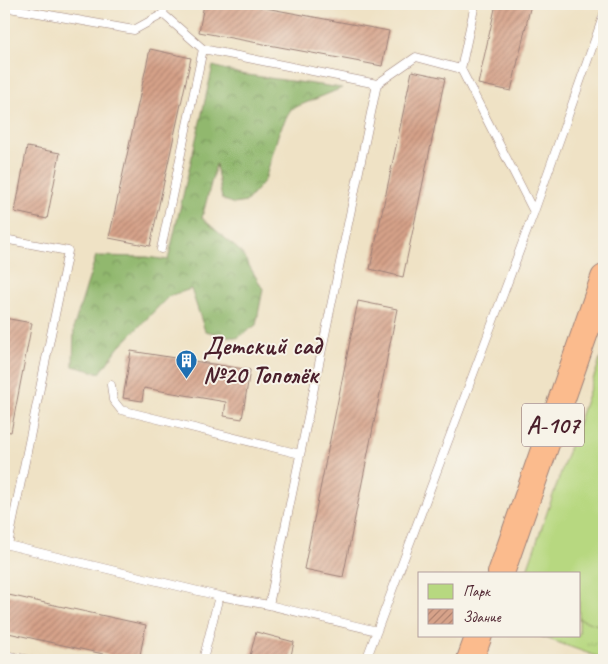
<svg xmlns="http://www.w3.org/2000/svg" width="608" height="664" font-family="Caveat,sans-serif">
<defs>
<pattern id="grass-tufts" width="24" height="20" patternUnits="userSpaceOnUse" patternTransform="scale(1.25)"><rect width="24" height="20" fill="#b7d880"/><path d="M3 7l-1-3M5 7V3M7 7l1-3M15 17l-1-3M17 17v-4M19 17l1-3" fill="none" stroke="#9fb96f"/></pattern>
<pattern id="forest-crowns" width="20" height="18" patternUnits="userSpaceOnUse" patternTransform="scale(1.25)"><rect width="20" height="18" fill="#91b86e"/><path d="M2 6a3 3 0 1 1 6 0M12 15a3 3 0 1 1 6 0" fill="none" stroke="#78955b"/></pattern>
<pattern id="building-hatch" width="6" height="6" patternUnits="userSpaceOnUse" patternTransform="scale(1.25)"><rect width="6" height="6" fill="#d6a289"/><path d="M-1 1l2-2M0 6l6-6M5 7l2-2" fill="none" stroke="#b08370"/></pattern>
</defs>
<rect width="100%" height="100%" fill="#f7f3e8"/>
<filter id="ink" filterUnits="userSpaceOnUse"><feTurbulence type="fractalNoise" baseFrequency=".02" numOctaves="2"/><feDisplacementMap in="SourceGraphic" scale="10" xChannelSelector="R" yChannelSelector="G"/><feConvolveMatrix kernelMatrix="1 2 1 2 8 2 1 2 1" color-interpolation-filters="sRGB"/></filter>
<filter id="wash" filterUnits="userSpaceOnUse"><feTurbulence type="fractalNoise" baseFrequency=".0096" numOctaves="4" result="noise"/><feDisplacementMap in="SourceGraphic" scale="20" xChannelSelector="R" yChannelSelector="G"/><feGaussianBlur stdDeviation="1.12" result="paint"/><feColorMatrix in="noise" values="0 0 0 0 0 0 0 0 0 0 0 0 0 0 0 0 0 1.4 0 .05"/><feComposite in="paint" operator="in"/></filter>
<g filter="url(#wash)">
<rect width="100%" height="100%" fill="#efe2c5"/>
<!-- grass -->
<path fill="url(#grass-tufts)" stroke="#807c56" d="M579,618L604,627V659L540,636L579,635Z"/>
<!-- forest -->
<path fill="url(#forest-crowns)" stroke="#6e6c4c" d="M213,66L240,74L342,88L291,109L279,132L265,180L246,202L234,204L222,199L216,164L202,218L241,252L263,289L256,325L237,338L205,331L191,289L169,296L118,348L100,373L73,366L74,326L96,256L147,257L168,260Z"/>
<!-- park -->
<path fill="#b7d880" stroke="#807c56" d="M604,348V627L579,619V573H526Z"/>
<g id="blocks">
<!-- building -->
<path fill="url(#building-hatch)" d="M204,4H244L389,31L382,66L199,32Z
M496,4H531L511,91L478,84Z
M150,49L191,58L150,246L109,238Z
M412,71L445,78L403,277L370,269Z
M27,147L60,153L47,219L15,212Z
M358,301L397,309L343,577L304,569Z
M4,318L32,323L11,432L4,431Z
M131,351L250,370L242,419L224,416L226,402L144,388L142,401L123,398Z
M4,594L146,625L139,660H130L4,632Z
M256,632L294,642L290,660H249Z"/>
</g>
</g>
<g filter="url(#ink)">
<use href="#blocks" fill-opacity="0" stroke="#9c8078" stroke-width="1"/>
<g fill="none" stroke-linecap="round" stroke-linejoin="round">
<defs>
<path id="service" d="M4,7L134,30L163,14L203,49L377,84
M163,14L165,4
M461,69L475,4
M4,239L68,251L8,545L219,596
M161,249L203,49
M111,385L113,400L121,410L300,454
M269,605L377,84L416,57L461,69L534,212
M4,655L30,660
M203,660L219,596L269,605L377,631
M366,660L534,212L604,14"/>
<path id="trunk" d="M501,573L604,278
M470,660L479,635"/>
</defs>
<!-- service casing -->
<use href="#service" stroke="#9c8078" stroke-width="9"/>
<!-- trunk casing -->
<use href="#trunk" stroke="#9c8078" stroke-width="28"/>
<!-- service -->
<use href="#service" stroke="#fff" stroke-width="8"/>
<!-- trunk -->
<use href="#trunk" stroke="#fbbb8d" stroke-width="26"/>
</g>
</g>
<!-- icons -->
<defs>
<symbol id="building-pin" viewBox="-11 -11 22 30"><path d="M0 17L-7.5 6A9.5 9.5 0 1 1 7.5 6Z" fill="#1f6fb2" stroke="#f7f3e8"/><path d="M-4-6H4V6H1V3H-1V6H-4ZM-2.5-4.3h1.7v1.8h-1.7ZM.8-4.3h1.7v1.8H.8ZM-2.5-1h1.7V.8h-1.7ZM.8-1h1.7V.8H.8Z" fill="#fff"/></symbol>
</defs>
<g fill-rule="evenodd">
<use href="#building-pin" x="174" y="348" width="25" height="34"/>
</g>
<g text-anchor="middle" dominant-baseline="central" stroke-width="4" stroke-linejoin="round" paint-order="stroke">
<!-- shield labels -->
<rect fill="#f7f3e8" stroke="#7e5f64" stroke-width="1" x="522" y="403.5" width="62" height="43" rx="4"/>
<g font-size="24" font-weight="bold" fill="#4a1f2b">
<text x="553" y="425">А-107</text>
</g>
<!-- poi labels -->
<g font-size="25" font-weight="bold" fill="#4a1f2b" stroke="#f7f3e8" text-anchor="start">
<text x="203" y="346">Детский сад<tspan x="203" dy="29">№20 Тополёк</tspan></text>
</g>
</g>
<!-- margin -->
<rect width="608" height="664" fill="none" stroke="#f7f3e8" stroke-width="20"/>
<!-- legend -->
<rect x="418" y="572" width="162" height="65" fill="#f7f3e8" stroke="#b29e9c"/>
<rect x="428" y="584" width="25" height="15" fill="#b7d880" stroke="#b29e9c"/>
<text x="463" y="596" font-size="15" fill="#4a1f2b">Парк</text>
<rect x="428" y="609" width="25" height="15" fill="url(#building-hatch)" stroke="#b29e9c"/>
<text x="463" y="622" font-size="15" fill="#4a1f2b">Здание</text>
</svg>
